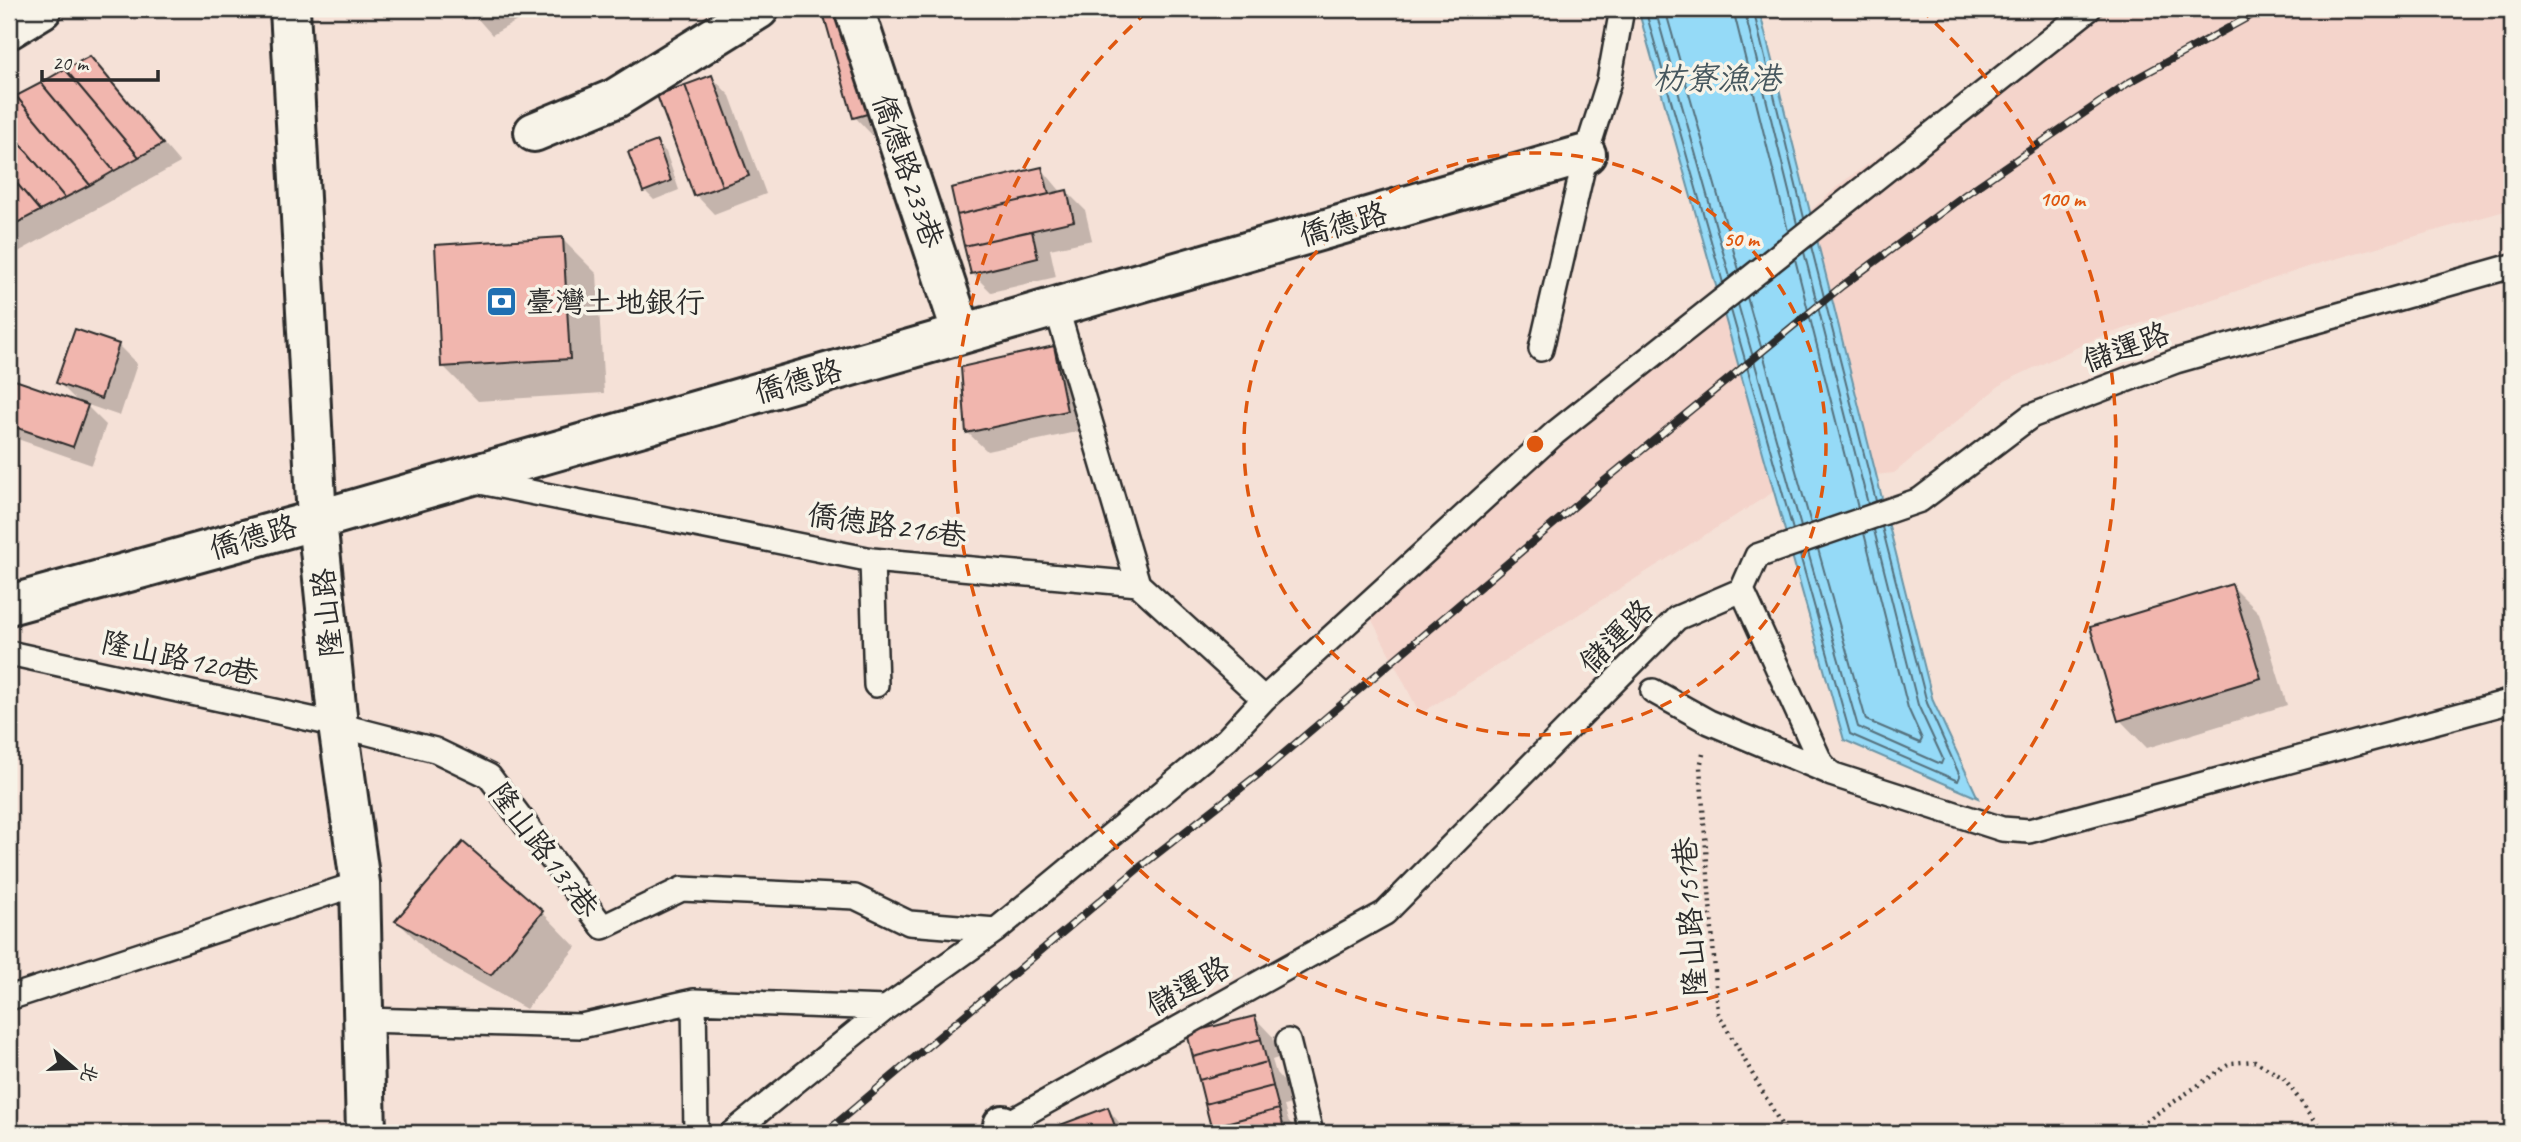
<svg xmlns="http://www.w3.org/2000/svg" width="2521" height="1142" font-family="Caveat,'LXGW WenKai TC',sans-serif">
<rect width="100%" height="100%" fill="#f5e1d7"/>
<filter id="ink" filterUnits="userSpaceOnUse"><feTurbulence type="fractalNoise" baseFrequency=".0143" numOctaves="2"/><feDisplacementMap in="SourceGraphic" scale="14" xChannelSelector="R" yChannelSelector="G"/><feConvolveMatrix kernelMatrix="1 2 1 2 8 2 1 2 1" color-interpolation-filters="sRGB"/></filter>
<g filter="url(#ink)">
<!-- built -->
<path fill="#f4d4cb" d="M2091,9H2512V209L2317,264L2097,338L2004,382L1894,473L1786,484L1420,714L1371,618L1628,371L1844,181Z"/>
<!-- water -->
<path fill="#95daf7" stroke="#6b94a5" stroke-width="2" d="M1638,9H1759L1933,701L1978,798L1844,740Z"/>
<!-- shadow -->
<path fill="#0003" d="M469,9H538L492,35Z
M823,9H867L902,128L873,136L855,117Z
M90,58L180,163L9,257V102Z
M712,77L730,96L766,194L714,214L696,195Z
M657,143L666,152L679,190L654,200L645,191Z
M1042,169L1062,193L1067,192L1085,210L1092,240L1050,249L1056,277L991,292L972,273L953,190Z
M562,239L597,274L604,393L478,401L443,366Z
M118,345L137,364L120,416L85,404L106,425L92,465L9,436V380L80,404L59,383Z
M1053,348L1072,367L1085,430L987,451L968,433L963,368Z
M2232,586L2259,613L2287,705L2147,748L2120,720Z
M542,912L576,947L526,1009L432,956L397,921Z
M1255,1018L1273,1037L1278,1058L1272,1060L1276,1073L1285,1083L1290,1104L1284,1106L1288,1120L1298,1133H1198L1213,1128Z
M1108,1109L1128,1133H1044Z"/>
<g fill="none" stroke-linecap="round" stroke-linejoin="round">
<!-- shore -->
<path stroke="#55717d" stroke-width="2" d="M1645,9L1723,283
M1655,9L1730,277
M1665,9L1739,270
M1733,9L1788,231
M1744,9L1797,224
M1753,9L1804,218
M1811,246L1876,501
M1804,252L1868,504
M1795,259L1858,508
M1747,297L1811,524
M1738,304L1801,527
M1731,310L1793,530
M1818,549L1866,720L1920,743L1922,739L1908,708L1864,533
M1808,552L1858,727L1941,764L1943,759L1918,705L1874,530
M1800,555L1850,734L1958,781L1960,776L1927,703L1882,527"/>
</g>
<!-- building -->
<path fill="#f1b6ae" stroke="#2b2b2b" stroke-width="2" d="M467,9H487L472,17Z
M822,9H855L885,109L853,118Z
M90,56L163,144L139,157L65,69Z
M65,69L139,157L114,171L41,83Z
M712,75L749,176L722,186L685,85Z
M41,83L114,171L90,185L16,96Z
M685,85L722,186L694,196L657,95Z
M16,96L90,185L65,198L9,130V100Z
M9,130L65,198L40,211L9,174Z
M657,141L671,181L643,192L628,152Z
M1042,167L1049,194L957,215L951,188Z
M9,174L40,211L15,224L9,216Z
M1067,190L1074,221L964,246L957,215Z
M1032,231L1038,258L971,274L964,246Z
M563,237L570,359L441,367L435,245Z
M75,329L119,344L101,399L56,383Z
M1054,346L1067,411L966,433L961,367Z
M9,378L88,405L73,447L9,425Z
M2232,584L2261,678L2118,721L2090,627Z
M463,842L543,911L491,975L395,921Z
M1255,1016L1261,1039L1193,1057L1187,1033Z
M1261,1039L1267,1062L1199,1080L1193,1057Z
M1267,1062L1273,1086L1205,1104L1199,1080Z
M1273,1086L1279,1109L1211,1127L1205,1104Z
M1108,1107L1116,1129L1105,1133H1039Z
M1279,1109L1285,1133H1196L1195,1131Z"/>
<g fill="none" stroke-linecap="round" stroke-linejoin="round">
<defs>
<path id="service" d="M1056,306L1138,584
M1541,349L1586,154L1609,81L1622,9
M475,481L872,560L1138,584L1264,699
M872,560L876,685
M1742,590L1821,763L1831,774L2002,829L2029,831L2512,701
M9,653L338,725L435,750L489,776L603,927L682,889L855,897L909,923L996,930
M1653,691L1709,722L1831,773
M9,998L360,883
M694,1001L696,1133
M364,1020L581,1026L694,1001L886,1008
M1288,1041L1311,1133
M992,1132L1385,913L1677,618L1742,590L1757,556L1920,500L2031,416L2176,361L2512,266
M732,1133L886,1008L996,930L1227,739L1264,699L1555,433L2089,9"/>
<path id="minor" d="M290,9L317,520L338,725L360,883L366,1133
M854,9L962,333
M534,132L616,98L759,9
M9,605L317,520L1586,154
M1003,1125L1006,1133"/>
<path id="tertiary" d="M9,29L42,9"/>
</defs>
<!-- service casing -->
<use href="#service" stroke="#2b2b2b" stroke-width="28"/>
<!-- minor casing -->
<use href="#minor" stroke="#2b2b2b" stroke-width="44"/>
<!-- tertiary casing -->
<use href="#tertiary" stroke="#2b2b2b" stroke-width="44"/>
<!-- path -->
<path stroke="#2b2b2b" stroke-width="4.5" stroke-dasharray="2 5" stroke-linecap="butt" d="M1703,754L1700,767L1718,1013L1786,1133
M2128,1133L2231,1063L2255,1061L2283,1078L2325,1133"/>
<!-- service -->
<use href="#service" stroke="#f7f3e8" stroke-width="23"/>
<!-- minor -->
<use href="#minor" stroke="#f7f3e8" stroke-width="38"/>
<!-- tertiary -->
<use href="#tertiary" stroke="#f7f3e8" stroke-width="38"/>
<defs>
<path id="rail" d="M825,1133L1140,867L1269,766L1603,482L1842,286L1966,194L2128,83L2263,9"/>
</defs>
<!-- rail casing -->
<use href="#rail" stroke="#2b2b2b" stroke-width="8"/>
<!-- rail -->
<use href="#rail" stroke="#f7f3e8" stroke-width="5" stroke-dasharray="16" stroke-linecap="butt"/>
</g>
</g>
<!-- distance rings -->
<g fill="none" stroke="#df570e" stroke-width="3.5" stroke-dasharray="12 9">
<circle cx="1535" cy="444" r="291"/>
<path d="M1920 9A581 581 0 1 1 1150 9"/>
</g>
<!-- icons -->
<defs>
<symbol id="bank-square" viewBox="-11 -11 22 22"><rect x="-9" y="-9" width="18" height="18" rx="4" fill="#1f6fb2" stroke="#f7f3e8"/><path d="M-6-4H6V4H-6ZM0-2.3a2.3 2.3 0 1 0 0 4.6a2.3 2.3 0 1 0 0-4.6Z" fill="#fff"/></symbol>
</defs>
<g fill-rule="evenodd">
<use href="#bank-square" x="484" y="284" width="35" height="35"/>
</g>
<g text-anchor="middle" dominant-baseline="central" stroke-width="7" stroke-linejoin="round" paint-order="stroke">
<!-- street labels -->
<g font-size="30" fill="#2b2b2b" stroke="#f7f3e8">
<text transform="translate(908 171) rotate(71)">僑德路233巷</text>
<text transform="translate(1343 224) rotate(-16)">僑德路</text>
<text transform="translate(2126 347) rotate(-20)">儲運路</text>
<text transform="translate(798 381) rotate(-16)">僑德路</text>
<text transform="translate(887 525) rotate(8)">僑德路216巷</text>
<text transform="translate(253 537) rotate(-16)">僑德路</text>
<text transform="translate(327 613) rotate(-96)">隆山路</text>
<text transform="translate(1616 636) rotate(-45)">儲運路</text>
<text transform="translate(180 658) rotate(12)">隆山路120巷</text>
<text transform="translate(544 850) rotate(53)">隆山路137巷</text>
<text transform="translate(1690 917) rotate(-94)">隆山路151巷</text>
<text transform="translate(1188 986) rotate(-29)">儲運路</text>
</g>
<!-- poi labels -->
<g font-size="30" fill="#2b2b2b" stroke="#f7f3e8" text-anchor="start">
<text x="525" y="302">臺灣土地銀行</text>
</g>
<!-- water labels -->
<g font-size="32" font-style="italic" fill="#46575e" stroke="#f7f3e8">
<text x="1717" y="78">枋寮漁港</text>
</g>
</g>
<circle cx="1535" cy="444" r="10" fill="#df570e" stroke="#f7f3e8" stroke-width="3.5"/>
<g font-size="21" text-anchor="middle" font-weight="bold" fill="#df570e" stroke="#f7f3e8" stroke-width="7" stroke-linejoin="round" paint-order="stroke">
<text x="2062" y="206">100 m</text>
<text x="1741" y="246">50 m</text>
</g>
<!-- margin -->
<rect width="2521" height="1142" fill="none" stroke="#f7f3e8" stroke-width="35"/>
<rect x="18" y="18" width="2486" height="1107" fill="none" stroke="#2b2b2b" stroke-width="2.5" filter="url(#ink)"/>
<!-- north arrow -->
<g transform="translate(74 1068) rotate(109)" stroke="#f7f3e8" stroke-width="5" paint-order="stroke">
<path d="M0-5L12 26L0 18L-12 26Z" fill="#2b2b2b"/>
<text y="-10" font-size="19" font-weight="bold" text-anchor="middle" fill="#2b2b2b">北</text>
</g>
<!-- scale -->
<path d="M42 70v10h116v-10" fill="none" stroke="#2b2b2b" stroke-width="3.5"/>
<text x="52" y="70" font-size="21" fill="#2b2b2b" stroke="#f7f3e8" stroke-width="5" paint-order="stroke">20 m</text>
</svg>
